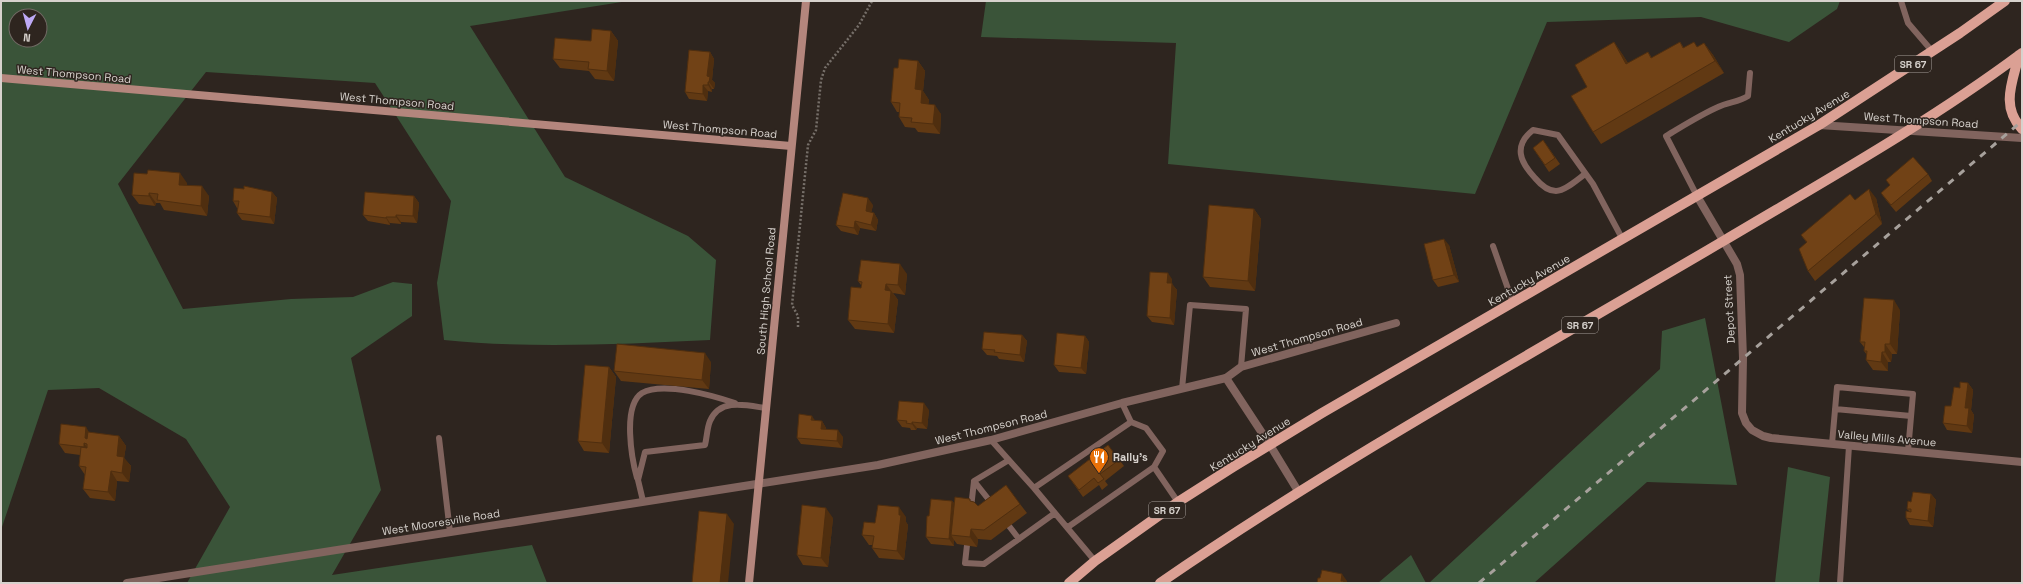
<svg xmlns="http://www.w3.org/2000/svg" width="2023" height="584" font-family="'Space Grotesk',sans-serif">
<rect width="100%" height="100%" fill="#2e251f"/>
<!-- green -->
<path fill="#3a5439" fill-rule="evenodd" d="M1,1H628L470,26L565,177L688,236L716,260L710,340C621,344 533,349 444,340L437,283L451,201L375,83L206,72L118,184L183,309L291,299L353,297L393,282L412,284V316L351,358L381,490L332,575L532,545L547,583H187L230,507L186,439L99,388L48,390L1,530ZM16,16H40V40H16Z
M986,1H1840L1837,9L1789,42L1701,17L1547,22L1475,194L1168,164L1176,43L981,37Z
M1705,318L1737,485L1647,482L1534,583H1429L1660,369L1662,331Z
M1788,467L1830,477L1819,583H1775Z
M1411,555L1426,583H1378Z"/>
<g fill="none" stroke-linecap="round" stroke-linejoin="round">
<!-- path -->
<path stroke="#766f69" stroke-width="2.5" stroke-dasharray="2 2" stroke-linecap="butt" d="M798,327V316L792,305L808,145L816,130L821,80L825,68L859,25L872,1"/>
<!-- service -->
<path stroke="#81645e" stroke-width="6" d="M1901,1L1908,23L1932,51
M1585,174C1578,179 1565,191 1556,191C1547,191 1540,184 1535,178C1520,162 1513,146 1533,130L1558,135L1593,184L1623,240
M1697,196L1666,136C1683,126 1700,115 1718,107C1728,102 1739,102 1748,96L1750,73
M1493,246L1513,303
M1182,389L1190,305L1246,309L1241,367
M1835,409L1911,416
M439,438L450,532
M991,440L1034,488L1095,561
M1832,444L1837,387L1913,394L1908,451
M1154,467L1178,502
M637,478C632,460 622,406 642,393C663,381 714,396 735,403
M974,481L993,505
M1034,488L1131,422
M643,501L638,480L645,452L705,445C707,437 707,428 710,421C720,398 746,405 765,408
M971,508L974,481L1009,460
M1009,526L1019,539
M1068,527L1154,467L1163,451L1146,428L1131,422L1122,403
M967,545L965,563L984,564L1055,513
M1840,583L1849,446"/>
<!-- minor -->
<path stroke="#81645e" stroke-width="8" d="M1819,125L2022,138
M1697,196L1737,264L1740,275L1743,358L1742,413L1746,423L1752,430L1763,436L1771,438L2022,462
M1226,378L1241,367L1396,323"/>
<!-- tertiary -->
<path stroke="#81645e" stroke-width="8" d="M127,583L878,465L991,440L1122,403L1226,378L1270,445L1298,491"/>
<!-- secondary -->
<path stroke="#b4867d" stroke-width="8" d="M1,78L791,146
M749,583L806,1"/>
<!-- primary -->
<path stroke="#dba094" stroke-width="10" d="M2019,55C2013,81 2000,106 2022,129
M1069,583L1095,561L1178,502L1233,467L1322,413L1819,125L1960,33L2005,1
M1160,583C1342,458 1535,352 1725,240C1826,180 1928,123 2022,53"/>
<!-- rail -->
<path stroke="#a7a19c" stroke-width="3" stroke-dasharray="7 7" stroke-linecap="butt" d="M1479,583L2022,121"/>
</g>
<!-- wall -->
<path fill="#613913" d="M611,31L618,41L614,81L595,79L589,71L560,68L553,59Z
M1614,42L1628,63L1648,52L1652,58L1680,42L1684,48L1698,47L1704,43L1713,55L1724,73L1601,144L1593,132L1587,87Z
M710,52L714,59L712,80L715,83L714,89H712V92L708,91L707,101L689,99L685,92Z
M918,61L925,71L923,91L929,100L928,104L941,114L940,134L918,132L915,128L905,127L899,117V112H897L891,102L898,68Z
M1543,140L1560,164L1549,172L1533,148Z
M1928,174L1932,181L1896,212L1886,200L1881,193L1890,185L1886,180Z
M187,183V185L209,196L207,216L164,210L160,203H156L155,206L139,204L132,195Z
M272,192L277,198L274,224L242,220L237,213L238,208H237L233,201Z
M414,196L419,203L417,223L401,222V224L390,223V225L368,221L363,215Z
M1876,198L1882,224L1815,281L1808,271L1806,242L1801,235L1855,200Z
M873,205L871,213H874L878,220L876,231L860,228L858,235L841,231L836,225Z
M1254,209L1261,219L1255,291L1210,287L1203,277Z
M1449,245L1459,282L1438,287L1433,280Z
M907,274L905,295L893,293L898,300L894,333L855,329L848,320L861,288V285L858,281Z
M1172,279V284L1177,290L1174,325L1152,322L1147,316Z
M1900,310L1897,354H1892L1891,362H1888V371L1873,370L1866,360L1867,355L1864,351V347L1860,342Z
M1022,335L1027,341L1024,362L999,359L997,356L987,355L982,349Z
M1085,336L1089,342L1086,374L1059,372L1054,365Z
M711,362L709,389L621,381L614,371Z
M609,367L616,377L609,453L584,451L578,441Z
M1968,383L1973,390L1971,410L1974,415L1972,433L1947,430L1943,423L1951,406L1960,388Z
M929,410L927,429L917,428L916,430H911L910,428L902,427L897,420Z
M815,421H822L826,428V429L843,437L842,448L801,444L797,438Z
M89,433L119,436L126,446L124,458L131,466L129,482L117,481L115,501L90,498L83,489L85,475L79,466L80,455L65,453L59,444Z
M1108,445L1124,466L1105,481L1108,485L1102,490L1099,485L1083,497L1068,476Z
M1931,494L1936,500L1933,527L1910,525L1906,518L1909,511L1907,509L1911,502Z
M952,501L954,503L972,502L978,506L1020,504L1027,513L991,540L978,539L977,547L957,544L954,540V546L931,544L926,537L929,516Z
M906,517V522L908,525L904,560L879,558L872,548L873,545H869L862,535L875,523Z
M833,518L828,567L803,565L797,555Z"/>
<!-- shaded-wall -->
<path fill="#4f2e0f" d="M611,31L618,41L614,81L607,71Z
M1614,42L1623,55L1635,76L1626,64Z
M1704,43L1713,55L1724,73L1715,61Z
M710,52L714,59L712,80L715,83L714,89L709,82L707,76Z
M918,61L925,71L923,91L929,100L928,113L921,103L915,89Z
M708,82L712,89V92L708,85Z
M703,85L708,91L707,101L703,94Z
M935,105L941,114L940,134L933,124Z
M180,173L187,183L186,194L179,185Z
M202,186L209,196L207,216L201,206Z
M1869,189L1876,198L1882,224L1876,214Z
M272,192L277,198L274,224L270,217Z
M149,193L156,203L155,206L149,196Z
M414,196L419,203L417,223L413,216Z
M868,198L873,205L870,218L866,211Z
M1254,209L1261,219L1255,291L1248,281Z
M874,213L878,220L876,231L871,225Z
M396,215L401,222V224L396,217Z
M386,217L390,223V225L386,218Z
M855,221L860,228L858,235L854,228Z
M1444,239L1449,245L1459,282L1454,275Z
M900,264L907,274L905,295L898,285Z
M1168,273L1172,279V284L1177,290L1174,325L1170,318L1167,283Z
M886,284L898,300L894,333L888,324L885,290Z
M1894,300L1900,310L1897,354L1890,344Z
M1022,335L1027,341L1024,362L1020,355Z
M1085,336L1089,342L1086,374L1081,368Z
M1885,344L1892,354L1891,362L1885,352Z
M1882,352L1888,362V371L1881,362Z
M705,353L711,362L709,389L702,380Z
M609,367L616,377L609,453L602,443Z
M1968,383L1973,390L1971,410L1974,415L1972,433L1967,426L1965,408Z
M924,403L929,410L927,429L922,423Z
M812,416L816,422L811,420Z
M822,421L826,428V435L821,429Z
M912,422L917,428L916,430L912,424Z
M86,427L92,437L91,448L85,438Z
M838,430L843,437L842,448L837,441Z
M119,436L126,446L124,458L131,466L129,482L122,473L117,456Z
M84,443L91,453L90,457L84,447Z
M111,471L117,481L115,501L108,492Z
M1931,494L1936,500L1933,527L1928,521Z
M952,501L957,507L951,535L954,540V546L949,539Z
M899,507L906,517V522L908,525L904,560L897,551Z
M826,508L833,518L828,567L821,558Z
M727,514L734,524L728,583H720Z
M971,529L978,539L977,547L970,537Z
M1342,574L1347,581V583H1343L1341,581Z"/>
<!-- building -->
<path fill="#714216" stroke="#4f2e0f" d="M592,29L611,31L607,71L588,69L589,62L553,59L555,38L591,41Z
M1614,42L1626,64L1648,52L1651,58L1680,42L1683,48L1694,42L1697,47L1704,43L1715,61L1593,132L1571,96L1587,87L1575,65Z
M689,50L710,52L707,76L710,77L709,82H708V85H703V94L685,92Z
M899,59L918,61L915,89L922,90L921,103L935,105L933,124L911,122L912,118L899,117L900,103L891,102L894,68H898Z
M1543,140L1555,158L1545,165L1533,148Z
M1913,157L1928,174L1891,205L1881,193L1890,185L1886,180Z
M148,170L180,173L179,185L202,186L201,206L157,200L158,194L149,193V196L132,195L134,173L147,174Z
M244,186L272,192L270,217L237,213L239,201H233L234,188L244,189Z
M1869,189L1876,214L1808,271L1799,249L1807,242L1801,235L1850,194L1855,200Z
M365,192L414,196L413,216L396,215V217H386V218L363,215Z
M843,193L868,198L866,211L874,213L871,225L855,221L854,228L836,225Z
M1209,205L1254,209L1248,281L1203,277Z
M1444,239L1454,275L1433,280L1424,244Z
M861,260L900,264L898,285L886,284L885,290L891,291L888,324L848,320L851,287L861,288L862,282L858,281Z
M1150,272L1168,273L1167,283H1172L1170,318L1147,316Z
M1864,298L1894,300L1890,344H1885V352H1882L1881,362L1866,360L1867,351H1864L1865,342H1860Z
M984,332L1022,335L1020,355L994,352L995,350L982,349Z
M1057,333L1085,336L1081,368L1054,365Z
M617,344L705,353L702,380L614,371Z
M585,365L609,367L602,443L578,441Z
M1960,382L1968,383L1965,408H1969L1967,426L1943,423L1945,406H1951L1954,387L1960,388Z
M899,401L924,403L922,423L912,422V424L906,423L907,421L897,420Z
M799,414L812,416L811,420L822,421L821,429L838,430L837,441L797,438Z
M61,424L86,427L85,438L87,439L88,432L119,436L117,456L124,457L122,473L111,471L108,492L83,489L86,467L79,466L81,447L87,448V444L84,443V447L59,444Z
M1108,445L1119,460L1100,474L1104,479L1098,483L1094,478L1079,490L1068,476Z
M1006,485L1020,504L984,530L971,529L970,537L951,535L955,497L970,499V501L974,502L978,506Z
M1913,492L1931,494L1928,521L1906,518V511L1911,512V509H1907L1908,501L1911,502Z
M931,499L952,501L949,539L926,537L927,516H929Z
M802,505L826,508L821,558L797,555Z
M878,505L899,507V515H901L897,551L872,548L874,536L862,535L864,522L875,523Z
M699,511L727,514L720,583H692Z
M1322,570L1342,574L1341,581H1344L1343,583H1317L1318,578H1320Z"/>
<!-- icons -->
<defs>
<symbol id="restaurant-pin" viewBox="-11 -11 22 30"><path d="M0 17L-7.5 6A9.5 9.5 0 1 1 7.5 6Z" fill="#e8710a" stroke="#2e251f"/><path d="M-5-6h1v4h1v-4h1v4h1v-4h1v5L-1.5 .5V6h-2V.5L-5-1ZM5-6V6H3V1.5H1.5Q1.5-4 5-6Z" fill="#fff"/></symbol>
</defs>
<g fill-rule="evenodd">
<use href="#restaurant-pin" x="1088" y="446" width="22" height="30"/>
</g>
<g text-anchor="middle" dominant-baseline="central" stroke-width="3" stroke-linejoin="round" paint-order="stroke">
<!-- shield labels -->
<g fill="#2e251f" stroke="#a49e99" stroke-width="1">
<rect x="1895" y="56" width="36" height="16" rx="3"/>
<rect x="1562" y="317" width="36" height="16" rx="3"/>
<rect x="1149" y="502" width="36" height="16" rx="3"/>
</g>
<g font-size="10" font-weight="bold" fill="#d7d2cd">
<text x="1913" y="64">SR 67</text>
<text x="1580" y="325">SR 67</text>
<text x="1167" y="510">SR 67</text>
</g>
<!-- street labels -->
<g font-size="11" fill="#d7d2cd" stroke="#2e251f">
<text transform="translate(74 74) rotate(5)">West Thompson Road</text>
<text transform="translate(397 101) rotate(5)">West Thompson Road</text>
<text transform="translate(1809 116) rotate(-31)">Kentucky Avenue</text>
<text transform="translate(1921 120) rotate(4)">West Thompson Road</text>
<text transform="translate(720 129) rotate(5)">West Thompson Road</text>
<text transform="translate(1529 280) rotate(-30)">Kentucky Avenue</text>
<text transform="translate(766 291) rotate(-85)">South High School Road</text>
<text transform="translate(1729 309) rotate(-93)">Depot Street</text>
<text transform="translate(1307 337) rotate(-16)">West Thompson Road</text>
<text transform="translate(991 427) rotate(-14)">West Thompson Road</text>
<text transform="translate(1887 438) rotate(5)">Valley Mills Avenue</text>
<text transform="translate(1250 444) rotate(-32)">Kentucky Avenue</text>
<text transform="translate(441 522) rotate(-9)">West Mooresville Road</text>
</g>
<!-- poi labels -->
<g font-size="11" font-weight="bold" fill="#d7d2cd" stroke="#2e251f" text-anchor="start">
<text x="1113" y="457">Rally's</text>
</g>
</g>
<!-- border -->
<rect width="2023" height="584" fill="none" stroke="#d7d2cd" stroke-width="4"/>
<!-- north arrow -->
<g transform="translate(28 28) rotate(186)"><circle r="19" fill="#2e251f" stroke="#726a65"/>
<path d="M0-3L7 15L0 10L-7 15Z" fill="#bda9f5"/>
<text y="-6" font-size="11" font-weight="bold" text-anchor="middle" fill="#d7d2cd">N</text>
</g>
</svg>
